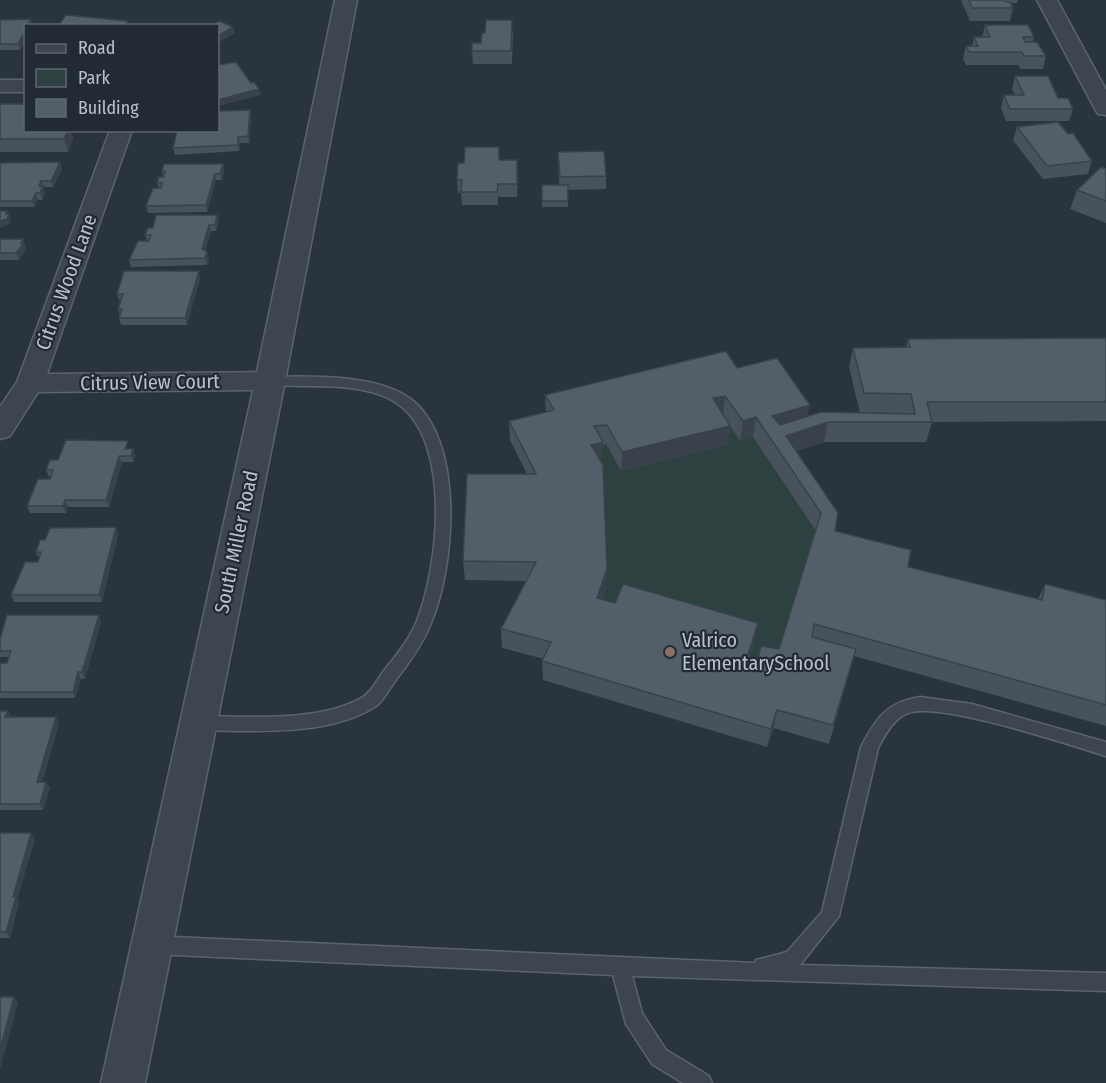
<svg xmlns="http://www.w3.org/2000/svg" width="1106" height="1083" font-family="'Fira Sans Condensed',sans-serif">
<rect width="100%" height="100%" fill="#29343e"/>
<!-- green -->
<path fill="#2c4140" d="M723,415L740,440L753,437L817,532L775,668L742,680L754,643L596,617L590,465L593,446L606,444L621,471Z"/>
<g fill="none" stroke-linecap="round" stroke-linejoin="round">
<defs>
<path id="service" d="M270,377C311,376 373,374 408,397C466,437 455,567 431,623C423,644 409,663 395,681C389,689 384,700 376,706C329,737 252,731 198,730L192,728L190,723L192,718L198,716C248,716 319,723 363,697C372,691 377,680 383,672C395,657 408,641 416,623C438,570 453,443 398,404C373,386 332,386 301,386C290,385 276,387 265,384L263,381L265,378Z
M920,697L972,704L1106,742V756C1070,745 939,701 908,713C894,718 885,735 878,748L839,916L800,965L1106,973V991L632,976L642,1013L666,1050L709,1076L712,1083H683L652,1064L626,1024L613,975L151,954L144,951L141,945L144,939L151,936L755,963L756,960L787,952L822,912L861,747C876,718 887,702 920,697Z"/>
<path id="minor" d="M1037,0H1057L1106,90V115L1098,114L1095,109Z
M0,80H26V92H0Z
M110,130H132L47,374L270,372L279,375L283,381L279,387L270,390L38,392L10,436L0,439V407L17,382Z"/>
<path id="tertiary" d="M335,0H357L285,381L145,1083H101L255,381Z"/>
</defs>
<!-- service casing -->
<use href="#service" stroke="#5b646c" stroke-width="3"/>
<!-- minor casing -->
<use href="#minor" stroke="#5b646c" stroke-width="3"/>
<!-- tertiary casing -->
<use href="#tertiary" stroke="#5b646c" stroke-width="3"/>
<!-- service -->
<use href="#service" fill="#3d464f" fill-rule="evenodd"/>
<!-- minor -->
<use href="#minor" fill="#3d464f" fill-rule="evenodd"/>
<!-- tertiary -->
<use href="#tertiary" fill="#3d464f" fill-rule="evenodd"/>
</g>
<!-- wall -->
<path fill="#47525a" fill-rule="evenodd" d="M961,0H1018L1017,3H1010L1013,8L1010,21H970Z
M31,19L32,25L20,50H0V20Z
M985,25L1034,37L1033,42L1046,56L1043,69H1020L1019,65H966L963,59L966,46H972L974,37H982Z
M513,32L512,64H473L472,51L481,43L485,33Z
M1015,76L1058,98L1073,109L1069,121H1006L1001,108L1004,95H1015L1012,89Z
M0,104L26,130H71L73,139L68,152H0Z
M250,110L251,116L249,143H240L239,151L175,155L173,148Z
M1017,127L1068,134L1092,161L1088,174L1043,179L1013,140Z
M558,152L606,176V189L568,190V207H542V185H559Z
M500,160L518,173L517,197H498V205H462L461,193H458L457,180Z
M60,162L62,169L53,187H43L45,193L42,200H38L34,207H0V163Z
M223,164L224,171L222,180H216L207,212L148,213L146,206L159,188L157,183L163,177L162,171Z
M1106,169V223L1070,209L1077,190Z
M217,215L219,221L216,231H211L205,251L209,259L207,265L131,267L129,260L147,241L145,235L153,228Z
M0,239H23L26,250L19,260H0Z
M200,278L187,325H121L119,318L120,315L118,309L120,300H119L117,294Z
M908,339H1106V421L932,422L926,442H824L796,451L835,531L908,567L1038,599L1045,584L1106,600V726L854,656L829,744L774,728L767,747L543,680L542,661L544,659L502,648L501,629L526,581L465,580L463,561L527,474L510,440L509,421L546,412L545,395L737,368L807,417L860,413L849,367L853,348L906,347ZM730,426L740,441L753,437L816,531L779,649L757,663L748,662L754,642L758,623L615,603L602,599L606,588L601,461L603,445L606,444L621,471L728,445Z
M130,449L135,455L133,462H122L109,507H68L66,513H30L27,506L50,479V477H49L46,470L58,460Z
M118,534L102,602H14L11,595L38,562L39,558L36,552Z
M101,622L85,679H81L75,698H0V663H7L9,657H0V639Z
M0,711L11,717L59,724L42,782H46L50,788L43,810H0Z
M0,833L35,839L17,899L19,903L10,938H0Z"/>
<!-- shaded-wall -->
<path fill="#39424a" d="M31,19L32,25L27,26Z
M233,27L235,33L218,43V36Z
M26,29V39L20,50L18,44Z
M259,89L261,95L218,106V100Z
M250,110L251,116L249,143L248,136Z
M68,130H71L73,139L68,152L64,139Z
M238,137L240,143L239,151L238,145Z
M60,162L62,169L53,187L51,181Z
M223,164L224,171L222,180L220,174Z
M215,174L216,180L207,212L206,205Z
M41,181L45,193L42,200L39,186Z
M36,193L38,200L34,207L32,201Z
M7,211L11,220L9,225L0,228V221Z
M217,215L219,221L216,231L215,225Z
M209,225L211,231L204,256L202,249Z
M23,239L26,250L19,260L16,253Z
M207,252L209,259L207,265L205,258Z
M199,271L200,278L187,325L185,318Z
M725,396L723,415L713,398Z
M810,405L806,425L769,435L772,416Z
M756,417L753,437L740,441L743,421Z
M828,422L824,442L782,456L786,436Z
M730,426L728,445L621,471L622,452Z
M603,442L602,461L590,465L591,445Z
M133,449L135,455L133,462L131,456Z
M119,456L122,462L109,507L106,500Z
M65,500L68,507L66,513L63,506Z
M116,527L118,534L102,602L99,595Z
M607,569L606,588L596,617L597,598Z
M99,615L101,622L85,679L82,672Z
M758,623L754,642L742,680L746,661Z
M78,672L81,679L75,698L73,692Z
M777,710L774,728L767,747L771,729Z
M8,711L11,717H5Z
M56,717L59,724L40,788L37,782Z
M46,782L50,788L43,810L40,804Z
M31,833L35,839L17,899L19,903L10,938L6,932L13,897Z
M14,997L18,1003L0,1070V1050Z"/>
<!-- building -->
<path fill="#525f69" stroke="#39424a" stroke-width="1.5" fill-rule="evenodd" d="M969,0H1005L1006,2H1010L1013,8H972Z
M66,15L128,21L125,26H58Z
M31,19L27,26H26V29L18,44H0V20Z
M486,20H512L511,51H472V43H481L482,33H485Z
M219,21L233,27L218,36V26H211Z
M985,25H1028L1034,37H1023L1025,42H1037L1046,56H1024L1022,52H969L966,46H978L974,37H990Z
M236,62L251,83L254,82L259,89L218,100V65Z
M1015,76H1048L1058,98H1068L1073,109H1010L1004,95H1024Z
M0,104H26V130H68L64,139H0Z
M250,110L248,136L238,137V145L173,148L177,131L182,130H218V111Z
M1058,122L1068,134L1073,133L1092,161L1047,166L1017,127Z
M465,147H499V160H517V184H498L497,192H461L462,180H457L458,163H464Z
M604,151L606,176L560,177L558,152Z
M60,162L51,181H41L39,186H43L40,193H36L32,201H0V163Z
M164,164H223L220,174H215L206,205L146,206L153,188H161L162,183H157L159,177H164L165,171H162Z
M1101,167L1106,169V201L1077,190Z
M542,185H568V201H542Z
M0,211H7L6,214H9L7,219L0,221Z
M156,215H217L215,225H209L202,249L207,252L205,258L129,260L138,241H149L151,235H145L148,228H153Z
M0,239H23L21,243H24L16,253H0Z
M124,271H199L185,318H119L122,309H118L123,294H117Z
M1106,338V402H927L932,422H828L786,436L838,513L835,531L911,550L908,567L1042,600L1045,584L1106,600V705L814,624L812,637L856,649L833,725L777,710L771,729L542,661L551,642L501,629L536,562L463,561L467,474H536L509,421L554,410L545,395L726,351L737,368L777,358L810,405L772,416L780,425L821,412L915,414L911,394L864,393L853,348L910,347L908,339ZM725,396L743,421L756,417L821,513L779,649L761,646L757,663L746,661L758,623L623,584L615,603L597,598L607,569L603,465L591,445L603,442L594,426L607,425L622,452L730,426L713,398Z
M66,440L128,441L125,449H133L131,456H119L106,500H65L63,506H27L38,479H50L53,470H46L50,460H58Z
M116,527L99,595H11L25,562H38L41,552H36L40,540H45L50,528Z
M7,615H99L82,672H78L73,692H0V663H7L11,651H0V639Z
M0,711H8L5,717H56L37,782H46L40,804H0Z
M0,833H31L13,897H16L6,932H0Z
M0,997H14L0,1050Z"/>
<!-- markers -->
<circle fill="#8d6e63" stroke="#222b34" stroke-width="2" cx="670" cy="652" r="6"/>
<g text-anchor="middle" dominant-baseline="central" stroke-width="4.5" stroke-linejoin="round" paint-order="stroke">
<!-- street labels -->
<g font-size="20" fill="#b9c1c9" stroke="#222b34">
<text transform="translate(66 282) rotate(-70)">Citrus Wood Lane</text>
<text transform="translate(150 382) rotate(-1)">Citrus View Court</text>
<text transform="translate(236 542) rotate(-78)">South Miller Road</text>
</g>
<!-- poi labels -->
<g font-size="20" fill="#b9c1c9" stroke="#222b34" text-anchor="start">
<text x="682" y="640">Valrico<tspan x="682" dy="23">ElementarySchool</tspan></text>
</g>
</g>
<!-- legend -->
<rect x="24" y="24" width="195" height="108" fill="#222b34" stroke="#5e6770" stroke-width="1.5"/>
<rect x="36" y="44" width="30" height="9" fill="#3d464f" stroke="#5e6770" stroke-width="1.5"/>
<text x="78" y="54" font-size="18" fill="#b9c1c9">Road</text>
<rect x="36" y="69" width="30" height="18" fill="#2c4140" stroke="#5e6770" stroke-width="1.5"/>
<text x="78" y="84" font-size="18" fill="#b9c1c9">Park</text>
<rect x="36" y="99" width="30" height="18" fill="#525f69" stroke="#5e6770" stroke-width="1.5"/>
<text x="78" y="114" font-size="18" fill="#b9c1c9">Building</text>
</svg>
